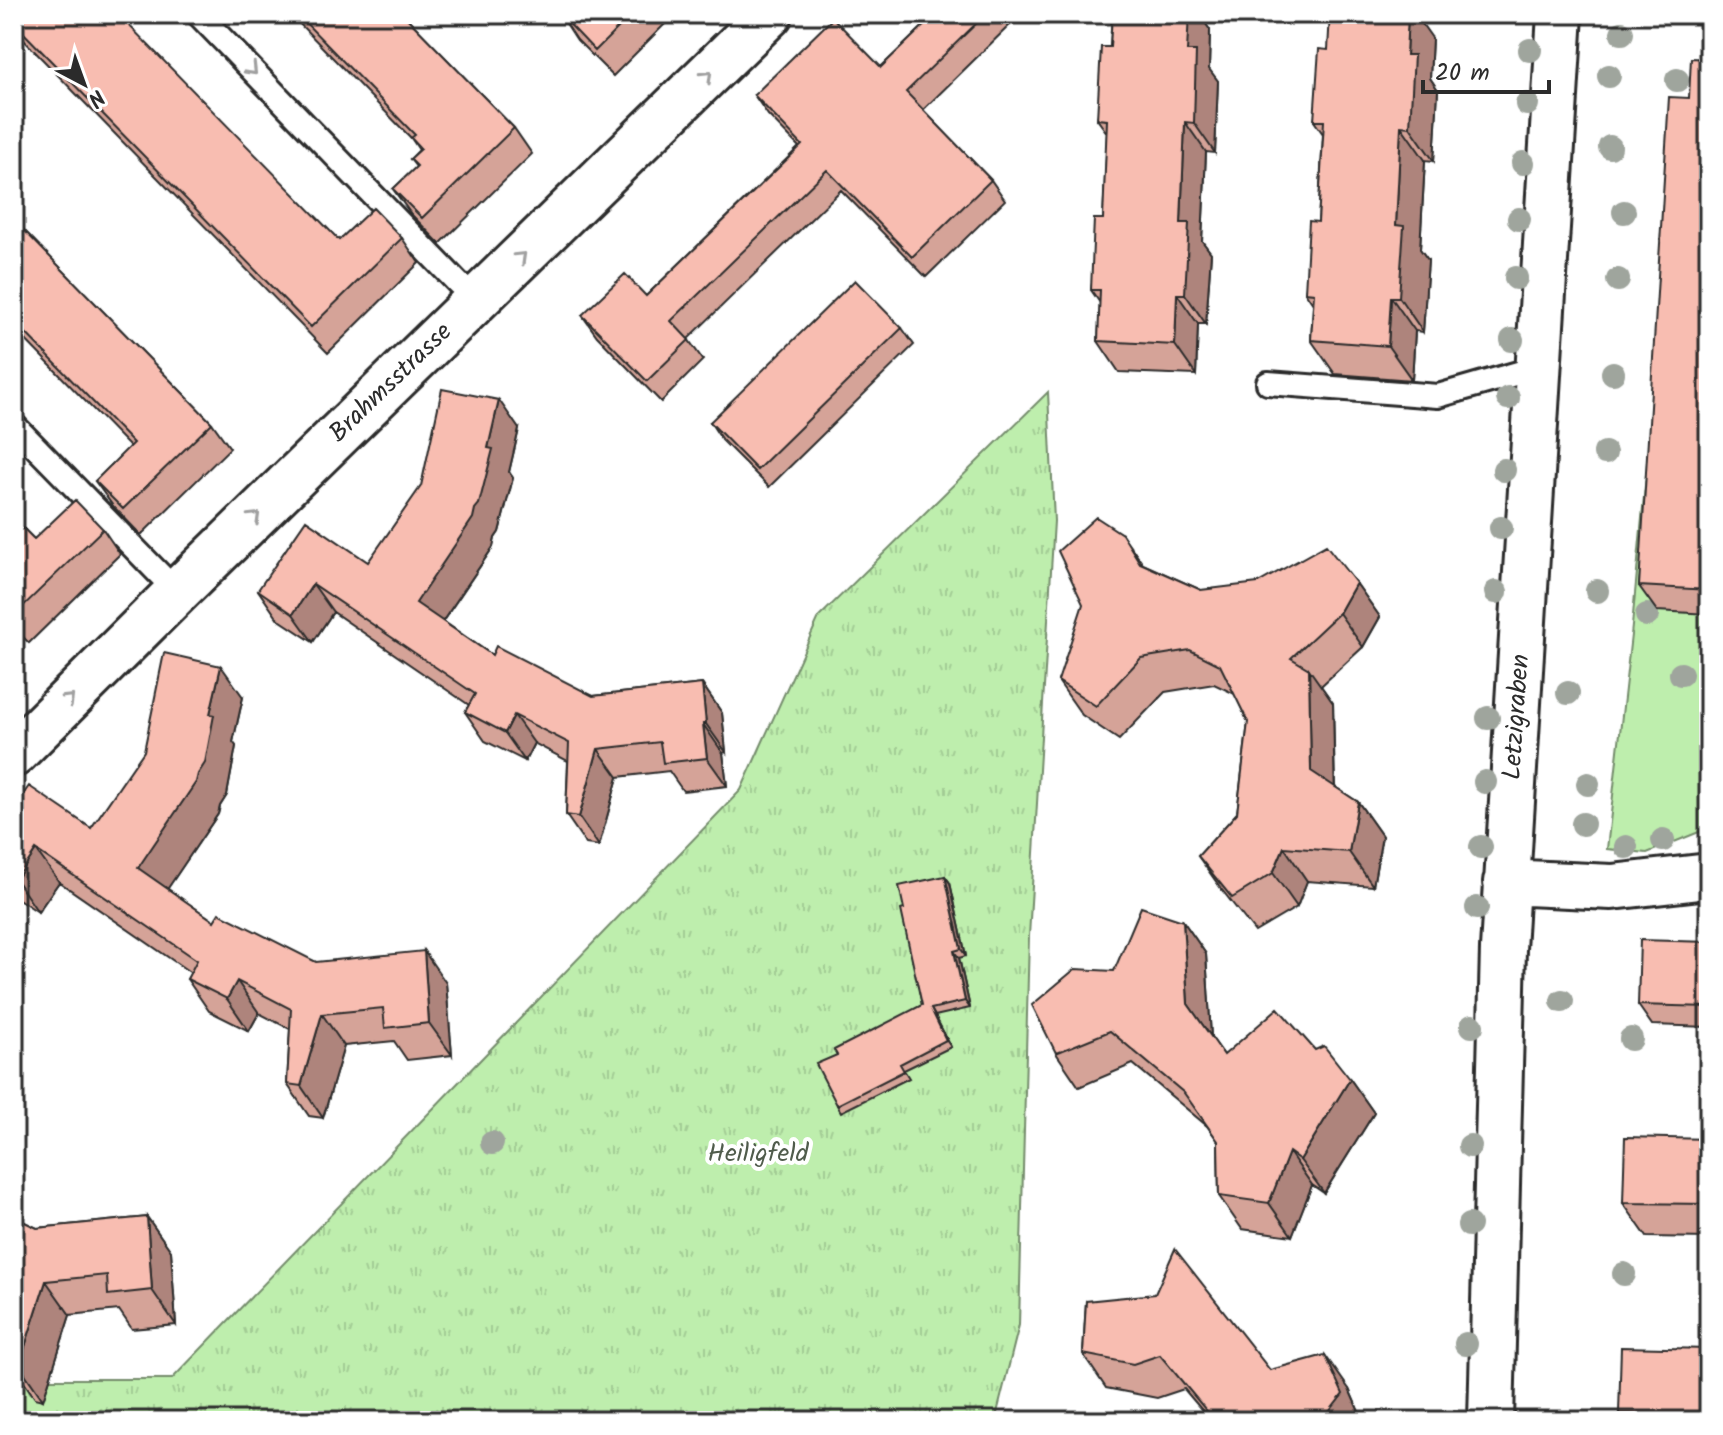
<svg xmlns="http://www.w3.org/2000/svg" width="1723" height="1435" font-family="Kalam,sans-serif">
<defs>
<pattern id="park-tufts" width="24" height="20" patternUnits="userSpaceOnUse" patternTransform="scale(2)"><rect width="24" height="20" fill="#beeead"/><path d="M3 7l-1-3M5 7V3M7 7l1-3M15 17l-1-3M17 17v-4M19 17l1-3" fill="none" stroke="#a3cc95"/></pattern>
</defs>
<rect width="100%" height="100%" fill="#fff"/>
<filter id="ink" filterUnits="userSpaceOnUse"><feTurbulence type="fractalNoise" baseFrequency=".0125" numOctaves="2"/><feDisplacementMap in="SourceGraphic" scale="16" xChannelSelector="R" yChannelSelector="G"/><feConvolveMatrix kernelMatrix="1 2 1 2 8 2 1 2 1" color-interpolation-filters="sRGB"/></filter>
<g filter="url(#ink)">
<!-- park -->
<path fill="url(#park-tufts)" stroke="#748c6c" stroke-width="2" d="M1048,392L1054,521L1029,936L1019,1325L995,1421H14V1379H172L741,790L819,617Z"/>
<!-- pitch -->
<path fill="#beeead" stroke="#748c6c" stroke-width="2" d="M1709,67V828L1647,853L1607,849L1632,626L1679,118Z"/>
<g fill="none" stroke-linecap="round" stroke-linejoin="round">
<defs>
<path id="lane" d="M198,14L459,284L480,296
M1268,383L1438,396L1539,367
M14,425L177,592"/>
<path id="street" d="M14,754L177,592L770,14
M1506,882L1612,887L1709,876
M1491,1421L1503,949L1560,14"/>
</defs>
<!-- lane casing -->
<use href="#lane" stroke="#2b2b2b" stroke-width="28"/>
<!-- street casing -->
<use href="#street" stroke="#2b2b2b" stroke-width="50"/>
<!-- lane -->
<use href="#lane" stroke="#fff" stroke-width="22"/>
<!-- street -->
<use href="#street" stroke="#fff" stroke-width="44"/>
</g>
<!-- trees -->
<g fill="#9fa59d">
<circle cx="1622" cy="33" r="12"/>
<circle cx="1530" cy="50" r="12"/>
<circle cx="1609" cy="76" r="12"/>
<circle cx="1677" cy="80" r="12"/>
<circle cx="1527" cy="104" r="12"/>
<circle cx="1610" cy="147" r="12"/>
<circle cx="1523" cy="163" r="12"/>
<circle cx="1624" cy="212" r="12"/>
<circle cx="1519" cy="219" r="12"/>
<circle cx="1516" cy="278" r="12"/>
<circle cx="1618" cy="280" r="12"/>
<circle cx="1512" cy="340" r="12"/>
<circle cx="1613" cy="373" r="12"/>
<circle cx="1508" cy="398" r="12"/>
<circle cx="1605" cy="453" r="12"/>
<circle cx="1504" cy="470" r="12"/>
<circle cx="1501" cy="528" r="12"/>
<circle cx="1597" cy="591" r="12"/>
<circle cx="1496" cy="592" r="12"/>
<circle cx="1647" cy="615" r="12"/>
<circle cx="1681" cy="674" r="12"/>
<circle cx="1568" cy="693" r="12"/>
<circle cx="1488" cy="718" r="12"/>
<circle cx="1485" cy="782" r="12"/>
<circle cx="1588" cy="784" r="12"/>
<circle cx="1583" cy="824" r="12"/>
<circle cx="1663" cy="840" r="12"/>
<circle cx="1481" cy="847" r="12"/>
<circle cx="1626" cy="847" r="12"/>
<circle cx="1477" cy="908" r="12"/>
<circle cx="1562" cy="1001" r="12"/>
<circle cx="1472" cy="1026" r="12"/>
<circle cx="1631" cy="1039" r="12"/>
<circle cx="492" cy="1143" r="12"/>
<circle cx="1470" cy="1146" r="12"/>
<circle cx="1469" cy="1225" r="12"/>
<circle cx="1624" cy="1274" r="12"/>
<circle cx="1466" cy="1344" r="12"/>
</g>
<!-- wall -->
<path fill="#d5a398" stroke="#2b2b2b" stroke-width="2" d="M14,14L339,240L402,238L419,263L328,353L14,30Z
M290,14H403L514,128L532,154L440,244L411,214L393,189L416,167L410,159L419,150L411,138Z
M560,14H675L613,76L577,40Z
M936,14H1016L1018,17L923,110L991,180L1005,200L926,277L841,190L688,339L703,360L661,402L597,336L582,315L646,296L799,147L768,115L754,95L881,67Z
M1112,14H1199L1210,30L1209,69L1218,81L1215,153L1206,152L1202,241L1211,253L1206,324H1198L1196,375L1119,372L1098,341L1100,303L1091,290L1103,219L1107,133L1097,119L1110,47Z
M1432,38L1430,78L1438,90L1434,161L1425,160L1420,249L1428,260L1423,332L1415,331L1412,380L1335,374L1311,340L1313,304L1305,292L1318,222L1323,134L1314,121L1328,50Z
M1709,59V614L1657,611L1639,586L1689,98Z
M14,220L212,423L230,448L141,535L113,506L95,481L130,447L14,328Z
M902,328L914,345L769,487L722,440L710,422Z
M519,429L509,472L513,478L499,532L495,538L493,547L443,621L492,655L593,696L702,684L722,713L726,752L723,753L727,786L683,791L669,771L618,777L599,846L586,844L566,815L568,761L534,743L525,761L485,741L465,712L469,705L333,612L313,642L278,619L258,590L368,562Z
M14,519L34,539L103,529L120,554L29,643L14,628Z
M1122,534L1143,564L1201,590L1356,583L1380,617L1363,647L1321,686L1333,703L1335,787L1358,802L1382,836L1373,886L1307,881L1297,907L1255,932L1222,890L1198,856L1237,813L1248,722L1235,694L1214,684L1165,692L1119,740L1082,715L1058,681Z
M243,697L233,742L236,746L227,795L220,806L218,814L167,889L214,921L316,962L446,983L452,1055L407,1060L394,1041L344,1046L323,1118L309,1116L287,1084L290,1029L259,1013L249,1031L209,1011L187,979L191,973L59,882L38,912L14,896V807L91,828Z
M945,876L950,883L966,956L959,958L970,1008L935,1016L951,1047L904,1070L909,1078L841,1112L837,1105V1055L922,1005L904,909Z
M1183,921L1206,954L1211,1037L1224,1055L1315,1050L1350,1079L1374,1113L1324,1193L1312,1185L1292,1236L1242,1229L1219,1196L1218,1141L1207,1126L1133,1064L1079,1087L1056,1053L1114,971Z
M1709,942V1027L1652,1025L1638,1005Z
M1709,1139V1238L1647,1237L1623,1203Z
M14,1217L37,1228L147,1217L171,1251L176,1325L132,1329L119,1310L70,1315L43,1400L35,1398L14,1368Z
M1086,1301L1270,1370L1349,1389L1363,1421H1211L1184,1389L1157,1398L1106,1388L1083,1354Z
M1709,1349V1421H1625L1619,1413Z"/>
<!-- shaded-wall -->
<path fill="#ae847c" stroke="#2b2b2b" stroke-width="2" d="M1182,14H1199L1210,30L1209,69L1218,81L1215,153L1194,123L1187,51Z
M1408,14H1415L1432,38L1430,78L1438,90L1434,161L1410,127L1406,55Z
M1185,122L1206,152L1202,241L1211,253L1206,324L1185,294L1181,223Z
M1401,126L1425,160L1420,249L1428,260L1423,332L1399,297L1396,225Z
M1177,294L1198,324L1196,375L1175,345Z
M1391,297L1415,331L1412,380L1388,346Z
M499,400L519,429L509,472L513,478L499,532L495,538L493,547L436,631L416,603L488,448Z
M1356,583L1380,617L1363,647L1339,613Z
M313,584L333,612L313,642L293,614Z
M221,666L243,697L233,742L236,746L227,795L220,806L218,814L160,900L138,868L210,714Z
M1309,669L1333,703L1335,805L1311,771Z
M702,684L722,713L726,752L706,724Z
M514,715L534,743L525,761L505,733Z
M703,724L723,753L727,786L707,758Z
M598,749L618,777L599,846L579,817Z
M1358,802L1382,836L1373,886L1349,852Z
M1284,847L1307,881L1297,907L1273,873Z
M36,850L59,882L38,912L16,880Z
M945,876L950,883L966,956L961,949Z
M1183,921L1206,954L1211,1037L1188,1004Z
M424,951L446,983L452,1055L429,1023Z
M954,951L959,958L970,1008L965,1001Z
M237,981L259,1013L249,1031L227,999Z
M931,1009L935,1016L951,1047L946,1040Z
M322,1014L344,1046L323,1118L301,1086Z
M1350,1079L1374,1113L1324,1193L1300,1160Z
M1289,1152L1312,1185L1292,1236L1269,1203Z
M147,1217L171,1251L176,1325L152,1290Z
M46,1281L70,1315L43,1400L19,1365Z
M1325,1355L1349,1389L1363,1421H1322Z"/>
<!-- building -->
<path fill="#f8bdb1" stroke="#2b2b2b" stroke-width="2" d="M14,14H118L339,240L373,208L402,238L311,327L14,23Z
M297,14H403L514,128L422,218L393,189L417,166L410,159L421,149L411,138L415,135Z
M560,14H632L595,51Z
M936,14H986L906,92L991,180L912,257L827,170L671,321L689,340L647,381L582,315L625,274L646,296L802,145L754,95L833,18L881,67Z
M1112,14H1189L1187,51H1196L1194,123L1185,122L1181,223H1189L1185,294H1177L1175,345L1098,341L1100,290H1091L1094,219H1103L1107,120L1097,119L1101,47H1110Z
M1330,14H1408L1406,55H1414L1410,127L1401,126L1396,225L1404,226L1399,297H1391L1388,346L1311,340L1314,293L1305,292L1309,221L1318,222L1324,121H1314L1319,49L1328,50Z
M1691,58L1709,59V590L1639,586L1669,97L1689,98Z
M14,220L212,423L123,509L95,481L133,443L14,321Z
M855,280L902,328L757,470L710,422Z
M442,389L499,400L488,448L493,449L479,504L475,509L473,518L416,603L492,655L496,646L593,696L702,684L706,724H703L707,758L663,763L660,742L598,749L579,817L566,815L569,743L514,715L505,733L465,712L475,694L313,584L293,614L258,590L306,520L368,562L421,486Z
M75,500L103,529L14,615V519L34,539Z
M1096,517L1122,534L1140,563L1201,590L1258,583L1326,545L1356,583L1339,613L1291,658L1309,669L1311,771L1358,802L1349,852L1284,847L1273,873L1232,898L1198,856L1237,813L1248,722L1220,665L1190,650L1141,658L1096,706L1058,681L1083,604L1058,551Z
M164,653L221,666L210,714L214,715L205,763L198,774L196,782L138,868L214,921L219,913L316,962L424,951L429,1023L385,1028L383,1008L322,1014L301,1086L287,1084L291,1009L237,981L227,999L187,979L197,960L36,850L16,880L14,879V807L29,786L91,828L144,751Z
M945,876L961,949L954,951L965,1001L931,1009L946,1040L900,1064L904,1071L837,1105L816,1064L837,1055L834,1050L922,1005L901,910L904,909L899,886Z
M1141,907L1183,921L1188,1004L1224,1055L1278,1008L1315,1050L1324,1046L1350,1079L1300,1160L1289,1152L1269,1203L1219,1196L1218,1141L1184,1093L1110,1031L1056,1053L1032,1005L1075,969L1114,971Z
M1640,940L1709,942V1007L1638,1005Z
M1625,1137L1709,1139V1204L1623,1203Z
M14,1217L37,1228L147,1217L152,1290L108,1295L107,1275L46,1281L19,1365H14Z
M1175,1249L1270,1370L1325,1355L1343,1394L1322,1421H1215L1160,1355L1133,1364L1083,1354L1086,1301L1155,1294Z
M1621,1347L1709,1349V1415L1619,1413Z"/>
<!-- one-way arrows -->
<defs><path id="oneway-chevron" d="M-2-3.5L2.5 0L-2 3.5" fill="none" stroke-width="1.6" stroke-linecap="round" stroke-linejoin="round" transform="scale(2)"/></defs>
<g stroke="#a0a0a0">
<use href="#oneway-chevron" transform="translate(252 70) rotate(46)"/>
<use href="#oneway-chevron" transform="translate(707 76) rotate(-44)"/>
<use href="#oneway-chevron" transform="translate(521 257) rotate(-44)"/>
<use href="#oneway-chevron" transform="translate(255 517) rotate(-44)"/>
<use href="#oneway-chevron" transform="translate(69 699) rotate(-45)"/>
</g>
</g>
<g text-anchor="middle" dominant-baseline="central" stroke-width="8" stroke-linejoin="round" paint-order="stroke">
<!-- street labels -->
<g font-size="26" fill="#2b2b2b" stroke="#fff">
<text transform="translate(391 383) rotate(-44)">Brahmsstrasse</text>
<text transform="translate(1517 717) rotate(-86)">Letzigraben</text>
</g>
<!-- park labels -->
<g font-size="26" fill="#505c4c" stroke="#fff">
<text x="758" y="1154">Heiligfeld</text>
</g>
</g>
<!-- margin -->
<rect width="1723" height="1435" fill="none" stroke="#fff" stroke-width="48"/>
<rect x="24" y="24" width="1675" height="1387" fill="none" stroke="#2b2b2b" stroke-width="3" filter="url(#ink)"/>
<!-- north arrow -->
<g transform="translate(84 84) rotate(139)" stroke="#ffffff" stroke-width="6" paint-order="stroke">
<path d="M0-6L14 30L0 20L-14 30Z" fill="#2b2b2b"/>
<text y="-12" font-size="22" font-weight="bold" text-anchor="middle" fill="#2b2b2b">N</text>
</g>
<!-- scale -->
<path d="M1423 80v12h126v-12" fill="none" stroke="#2b2b2b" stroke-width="4"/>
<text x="1435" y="80" font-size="24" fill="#2b2b2b" stroke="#ffffff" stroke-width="6" paint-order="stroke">20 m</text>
</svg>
